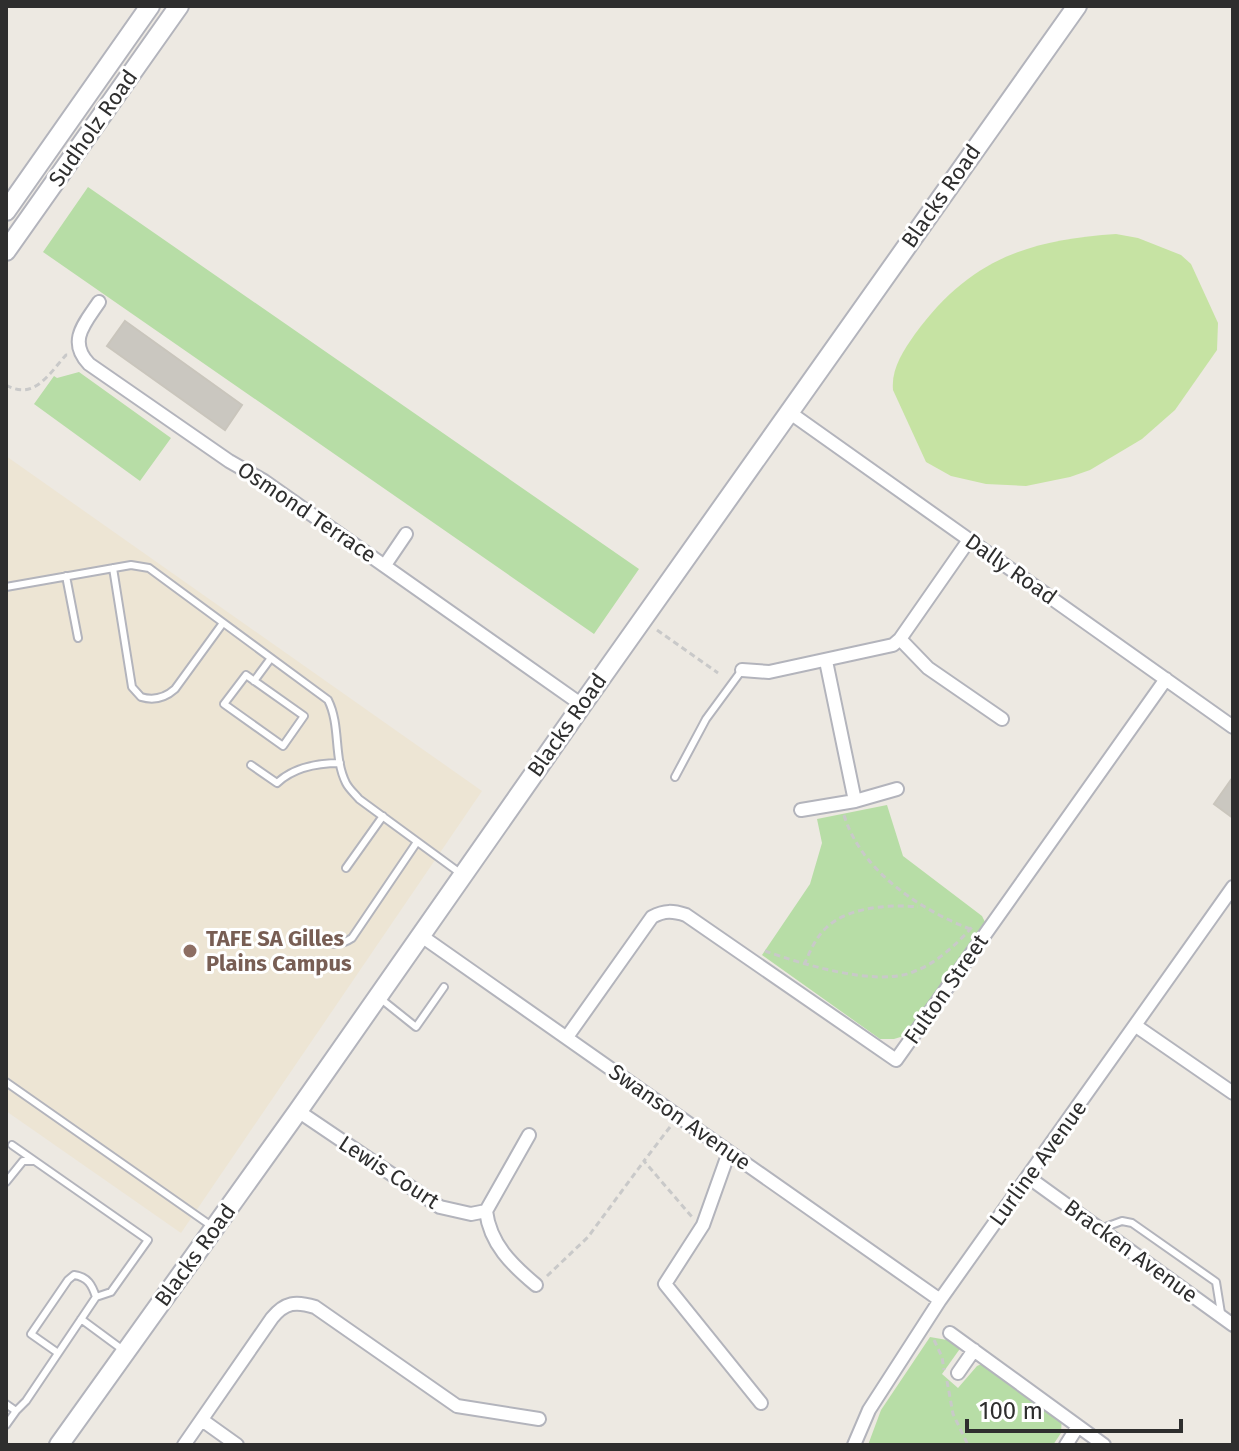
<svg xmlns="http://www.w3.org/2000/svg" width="1239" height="1451" font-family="'Fira Sans',sans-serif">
<rect width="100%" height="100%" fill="#ede9e2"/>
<!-- education -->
<path fill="#ede5d4" d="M6,456L482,791L181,1233L6,1111Z"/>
<!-- green -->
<path fill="#b7dda6" d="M88,187L639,569L594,634L43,252Z
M79,372L171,438L140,481L34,404L54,376L57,378Z
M887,805L903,856L982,916L985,922L907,1035L894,1039H880L762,955L810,884L822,843L817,819Z
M930,1337L964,1343L942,1374L958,1388L977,1366L988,1361L1062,1415L1061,1433L1053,1445H868L881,1410Z"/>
<!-- pitch -->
<path fill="#c6e3a3" d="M1116,234L1138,238L1181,255L1191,264L1218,323L1217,350L1175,410L1142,439L1090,470L1070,477L1026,486L986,484L951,476L926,462L893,390C891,369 903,351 915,334C969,260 1027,240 1116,234Z"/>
<!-- building -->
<path fill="#cac7c0" stroke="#c9c5bc" stroke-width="2" d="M125,321L242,405L225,430L107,346Z
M1233,777V818L1214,804Z"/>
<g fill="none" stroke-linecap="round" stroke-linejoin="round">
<defs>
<path id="lane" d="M113,568L132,687L141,697C154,701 166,697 175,689L223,623
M66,576L78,638
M6,587L131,565L149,568L328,700C341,726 333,757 346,783C349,789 355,794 359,799L460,873
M246,675L304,716L283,746L224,704Z
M254,681L271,658
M251,765L277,783C294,767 318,763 340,763
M675,777L706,719L742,670
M346,868L383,816
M306,932C323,941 334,950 352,938L417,842
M381,999L416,1027L444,987
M6,1082L213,1227
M12,1145L148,1240L111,1292L96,1297
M6,1182L23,1161H34
M1100,1229L1122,1221L1132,1223L1216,1282L1221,1313
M81,1319L123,1350
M6,1404L16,1411L6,1425
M16,1411L26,1401L96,1297C92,1285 88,1277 74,1275L68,1280L31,1334L58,1353"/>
<path id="street" d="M99,302C85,323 67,341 89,364L229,461L264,481L582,705
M789,412L1233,727
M385,565L406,534
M900,639L928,668L1002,719
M826,661L855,801
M742,670L769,672L893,645L900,639L969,540
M801,810L855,801L897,789
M420,935L940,1300
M1136,1026L1233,1093
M567,1037L652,917C665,910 673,911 686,915L896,1060L1166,679
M298,1111L440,1207L471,1214L486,1211L529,1135
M729,1152L703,1225L665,1284L761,1403
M1028,1177L1233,1325
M486,1211C490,1244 512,1265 536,1285
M950,1333L1104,1445
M958,1373L974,1350
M202,1420L237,1445
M184,1445L272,1318C285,1302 296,1301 315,1307L457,1406L539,1419
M854,1445L869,1410L940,1300L1233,887
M1066,1445L1078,1426"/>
<path id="secondary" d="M6,211L150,6
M6,251L179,6
M59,1445L298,1111L582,705L1077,6"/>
</defs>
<!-- lane casing -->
<use href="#lane" stroke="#b3b4bc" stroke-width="10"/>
<!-- street casing -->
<use href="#street" stroke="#b3b4bc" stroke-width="16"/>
<!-- secondary casing -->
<use href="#secondary" stroke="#b3b4bc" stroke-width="22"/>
<!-- path -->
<path stroke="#c9c9c9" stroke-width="3" stroke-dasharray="6 4" stroke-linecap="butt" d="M6,385C34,401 49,374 66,355H70
M657,630L718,673
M844,815C861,871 919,909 970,929
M765,951C802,964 873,986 910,973C935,965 957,944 974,925
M804,965C810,951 816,937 827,927C848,907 891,904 918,907
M670,1127L644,1161L692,1217
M547,1276L588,1237L644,1161
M934,1340L942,1357L944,1370
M947,1381L953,1414L968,1445"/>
<!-- lane -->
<use href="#lane" stroke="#fff" stroke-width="6"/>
<!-- street -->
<use href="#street" stroke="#fff" stroke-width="12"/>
<!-- secondary -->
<use href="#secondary" stroke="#fff" stroke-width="18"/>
</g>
<!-- markers -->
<circle fill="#8d6e63" stroke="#fff" stroke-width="3" cx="190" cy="951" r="8"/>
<g text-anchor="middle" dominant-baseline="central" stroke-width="6" stroke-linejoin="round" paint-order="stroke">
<!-- street labels -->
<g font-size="22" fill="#2e2e2e" stroke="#fff">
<text transform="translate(93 128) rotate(-55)">Sudholz Road</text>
<text transform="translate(941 196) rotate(-55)">Blacks Road</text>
<text transform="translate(307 512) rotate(34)">Osmond Terrace</text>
<text transform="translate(1011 569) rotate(35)">Dally Road</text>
<text transform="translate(567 725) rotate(-55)">Blacks Road</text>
<text transform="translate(946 989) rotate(-55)">Fulton Street</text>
<text transform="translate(680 1117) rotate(35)">Swanson Avenue</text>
<text transform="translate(1038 1163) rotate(-54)">Lurline Avenue</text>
<text transform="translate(389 1172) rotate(33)">Lewis Court</text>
<text transform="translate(1131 1251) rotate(36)">Bracken Avenue</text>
<text transform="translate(195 1255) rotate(-54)">Blacks Road</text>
</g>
<!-- education labels -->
<g font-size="22" font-weight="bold" fill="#785e54" stroke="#fff" text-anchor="start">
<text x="206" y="938">TAFE SA Gilles<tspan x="206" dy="25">Plains Campus</tspan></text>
</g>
</g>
<!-- border -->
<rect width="1239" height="1451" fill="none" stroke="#2e2e2e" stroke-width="16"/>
<!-- scale -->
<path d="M967 1419v12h214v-12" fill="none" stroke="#2e2e2e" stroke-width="4"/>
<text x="979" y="1419" font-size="24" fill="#2e2e2e" stroke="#ffffff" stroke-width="6" paint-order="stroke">100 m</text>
</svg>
